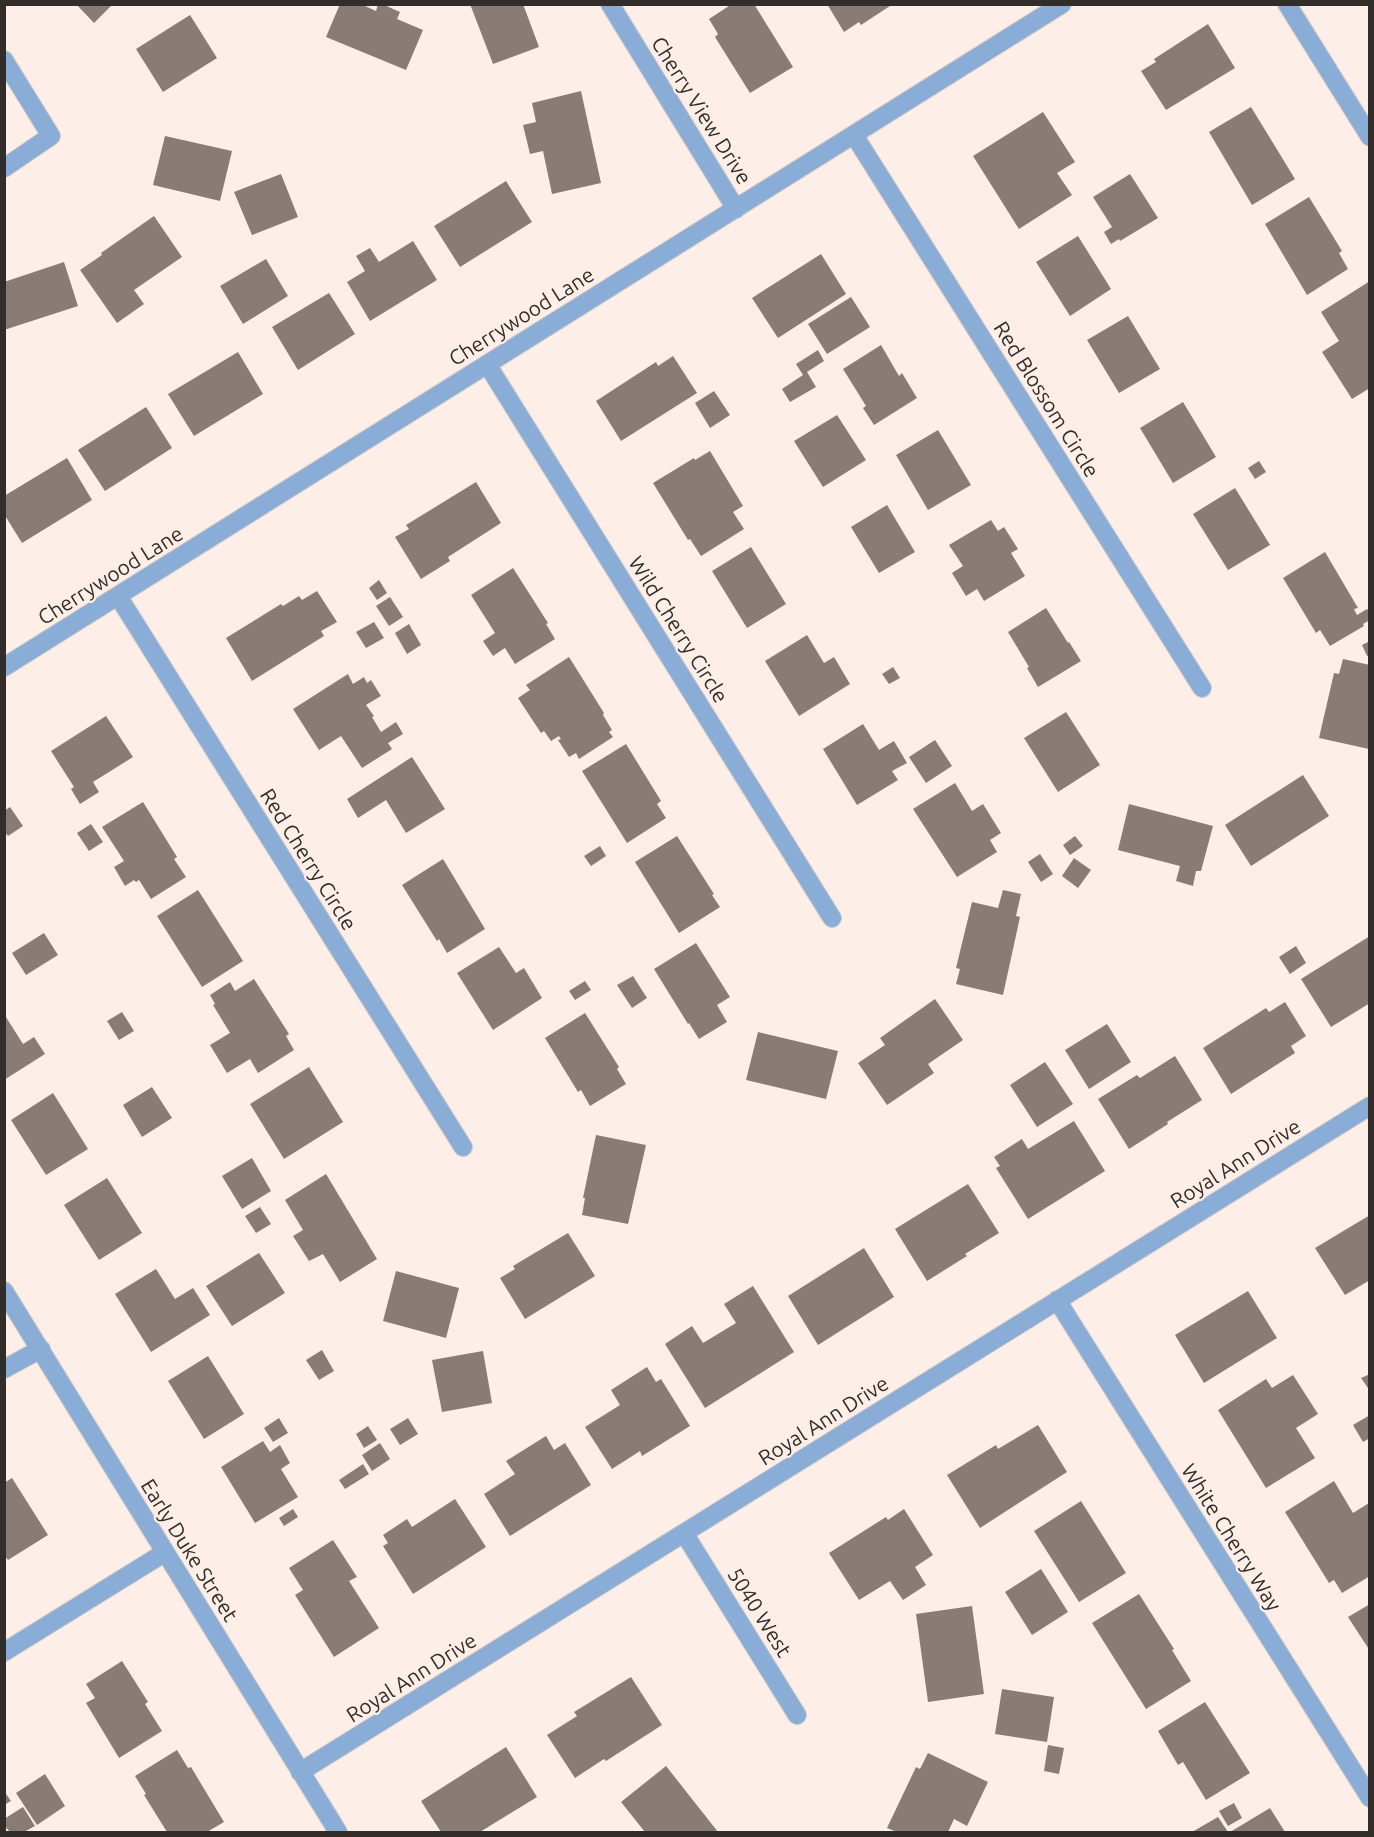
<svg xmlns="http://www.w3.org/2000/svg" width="1374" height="1837" font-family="Ubuntu,sans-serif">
<rect width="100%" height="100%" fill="#fdefe7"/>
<!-- building -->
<path fill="#897c75" d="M76,4H113L94,23Z
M340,4H361L376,11L378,4H382L400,12L397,19L423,30L406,70L326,37Z
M470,4H523L539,47L493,64Z
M732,4H754L793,67L750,93L715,37L718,34L709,19Z
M827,4H893L861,25L859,22L844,32Z
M190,15L217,58L163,92L136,49Z
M1208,24L1235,68L1166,110L1141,71L1156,62L1154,59Z
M581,91L601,183L552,194L543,151L530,154L523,125L536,122L532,103Z
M1251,107L1295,179L1252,205L1209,132Z
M1043,112L1075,162L1057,173L1072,195L1019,229L973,156Z
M165,136L232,151L220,201L153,185Z
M281,174L298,217L252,235L234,192Z
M1130,174L1158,218L1120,241L1119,239L1111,244L1104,232L1112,227L1093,197Z
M506,181L532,222L460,267L434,226Z
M1309,197L1342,251L1339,253L1348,269L1307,295L1265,224Z
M154,216L182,257L134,290L144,304L117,323L80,270L102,255L101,253Z
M1078,236L1111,289L1070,316L1036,262Z
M413,241L437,280L370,321L347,282L365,271L356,256L370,248L379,262Z
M821,254L846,294L778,338L752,298Z
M266,259L288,296L243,324L220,286Z
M64,262L78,306L4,330V282Z
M1370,281V388L1352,399L1322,352L1339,341L1321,312Z
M329,293L355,334L298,370L272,327Z
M851,297L870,327L827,354L808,324Z
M1128,316L1160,369L1119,393L1087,340Z
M881,345L899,376L902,373L917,398L874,425L863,408L866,406L843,369Z
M818,350L824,361L807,372L816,387L790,402L782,389L803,375L796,364Z
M238,352L263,394L194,436L168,394Z
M673,356L697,393L621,441L596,401L656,362L658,366Z
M714,391L730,415L710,428L695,403Z
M1183,402L1216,457L1173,483L1140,428Z
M146,407L172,448L105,491L78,450Z
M837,415L866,460L823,487L794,441Z
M938,430L971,485L928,510L896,455Z
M710,451L743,506L733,512L744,529L701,556L690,539L688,540L653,483L694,458L695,460Z
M67,458L92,500L22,543L4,514V496Z
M1259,461L1266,472L1255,479L1248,468Z
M476,482L501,523L448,557L450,561L421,579L395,537L409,529L406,525Z
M1235,488L1270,545L1228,570L1193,514Z
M887,505L915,552L879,573L851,527Z
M991,520L998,531L1004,527L1018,549L1011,553L1025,576L984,601L977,589L966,596L952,573L963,566L949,545Z
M751,547L786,604L747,628L712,571Z
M1325,552L1358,608L1354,609L1357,615L1367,609L1370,612V620L1363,624L1364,626L1330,646L1320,630L1316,633L1283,578Z
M513,568L548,623L546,624L555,639L515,664L505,648L493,656L483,641L495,633L471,595Z
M379,580L387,593L377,600L369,588Z
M317,591L337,622L321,631L324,636L252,681L226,638L281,604L283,606L299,596L302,600Z
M390,597L403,617L389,626L376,606Z
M1046,608L1068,643L1069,642L1081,661L1038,687L1027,668L1029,667L1008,632Z
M374,622L384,638L366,648L356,632Z
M409,624L421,645L407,654L395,633Z
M807,635L824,663L834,657L850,684L799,716L765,661Z
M1370,641V655L1367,656L1362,645Z
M569,657L604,713L603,715L612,730L609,732L613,737L579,759L576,753L569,757L558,740L561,739L559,736L551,741L544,731L541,733L518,698L530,690L526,685Z
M1343,659L1370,665L1369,749L1319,738L1334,673L1339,674Z
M893,667L900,678L889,684L882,674Z
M348,674L353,684L364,677L367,683L371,680L381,696L366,705L374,716L372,717L381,732L396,722L403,734L388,743L392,749L362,768L341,736L319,750L293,709Z
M1066,712L1100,765L1058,792L1024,738Z
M106,716L133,757L93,782L99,792L80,804L71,789L74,787L51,751Z
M863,724L879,750L894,741L907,763L892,771L898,780L857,805L823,749Z
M935,740L952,766L926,783L909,757Z
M626,744L661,801L657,804L666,818L627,843L582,771Z
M412,757L445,809L406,833L386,800L358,818L347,799Z
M1303,775L1329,816L1251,866L1225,825Z
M955,783L972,811L983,804L1001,833L990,840L997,852L957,877L913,809Z
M143,802L177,857L174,859L186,877L151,899L139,880L136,882L134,880L125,886L114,867L124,861L102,827Z
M1129,804L1213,826L1201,871H1196L1193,886L1176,881L1180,866L1118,850Z
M10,807L23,826L8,836L4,831V811Z
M91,824L103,842L89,851L77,833Z
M677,836L714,894L712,895L720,907L679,933L635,862Z
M1075,836L1083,846L1070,855L1063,845Z
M600,846L606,856L591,866L584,856Z
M1040,854L1053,874L1041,882L1028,862Z
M1074,858L1091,870L1078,888L1062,876Z
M443,859L485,929L447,953L439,939L437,941L402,885Z
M198,890L243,961L202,987L157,916Z
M1003,890L1021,894L1016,916L1020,917L1003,995L956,984L960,969L956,968L972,902L998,908Z
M44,933L58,955L26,975L12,953Z
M1370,936V1003L1331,1027L1301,979Z
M696,943L730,997L717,1005L727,1022L699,1039L689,1023L688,1024L654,969Z
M1296,946L1306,963L1290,974L1279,957Z
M499,947L516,973L524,968L542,998L493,1030L457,973Z
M633,976L647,998L632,1008L617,985Z
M254,979L289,1034L286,1036L294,1050L258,1073L250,1059L227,1073L210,1045L230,1033L213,1005L215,1004L210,995L230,982L235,991Z
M585,981L591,990L575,1000L569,991Z
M935,999L963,1040L928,1064L934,1073L887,1105L858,1063L885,1045L880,1038Z
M1285,1002L1306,1036L1291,1046L1295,1053L1231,1094L1203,1048L1266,1008L1269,1012Z
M122,1012L134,1031L119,1040L107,1021Z
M585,1013L619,1067L617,1069L626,1084L590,1106L581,1090L578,1092L545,1038Z
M4,1014L23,1044L34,1037L45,1054L4,1080Z
M1107,1024L1131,1062L1089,1089L1065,1050Z
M758,1032L838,1051L826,1099L746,1080Z
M1175,1056L1202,1100L1167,1122L1168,1124L1129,1149L1098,1099L1137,1075L1140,1078Z
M1045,1062L1073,1104L1037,1127L1010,1085Z
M309,1067L343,1122L284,1159L250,1104Z
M152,1087L172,1118L142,1137L123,1105Z
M53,1093L88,1149L46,1175L11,1120Z
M1074,1121L1105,1171L1028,1219L996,1168L1000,1166L994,1157L1022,1139L1028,1149Z
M596,1135L646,1145L628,1224L582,1215L585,1198H583Z
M252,1158L271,1191L242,1209L222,1176Z
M326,1174L377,1259L340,1282L323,1254L309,1261L293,1236L303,1230L285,1200Z
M107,1178L142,1233L99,1260L64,1205Z
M968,1184L999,1233L965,1254L967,1256L927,1281L895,1229Z
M260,1207L271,1224L256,1233L245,1216Z
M1370,1215V1280L1345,1295L1315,1248Z
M568,1233L595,1276L525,1319L500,1278L515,1269L513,1266Z
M864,1248L894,1297L818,1345L788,1296Z
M259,1253L285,1293L232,1326L206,1286Z
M156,1269L175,1299L193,1288L210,1315L151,1352L115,1294Z
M396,1271L459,1288L446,1338L383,1321Z
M753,1286L794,1352L705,1408L665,1344L692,1326L703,1343L736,1323L724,1304Z
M1248,1291L1277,1338L1204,1383L1175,1335Z
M322,1350L334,1371L319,1380L306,1360Z
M483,1351L492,1403L442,1412L432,1360Z
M208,1356L244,1414L204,1439L168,1381Z
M647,1367L656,1382L661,1379L690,1426L642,1456L640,1451L612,1469L585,1427L620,1405L611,1390Z
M1370,1374V1391L1361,1378Z
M1293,1375L1318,1414L1296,1428L1315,1458L1266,1488L1218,1410L1266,1379L1272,1388Z
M1370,1415V1438L1363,1442L1353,1425Z
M279,1418L288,1433L273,1442L264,1428Z
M408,1418L418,1434L400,1445L390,1429Z
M1038,1425L1067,1472L980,1528L947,1475L996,1445L998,1449Z
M368,1426L377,1440L364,1448L356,1434Z
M546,1436L554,1450L565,1443L591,1485L510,1536L484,1494L515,1474L506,1461Z
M263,1441L270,1452L280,1445L290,1463L281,1469L298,1497L255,1523L221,1467Z
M380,1443L390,1459L372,1471L362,1455Z
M363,1464L369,1474L345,1489L339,1480Z
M12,1478L48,1535L8,1560L4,1555V1483Z
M1334,1481L1353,1513L1369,1503L1370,1504V1576L1342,1593L1334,1580L1329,1583L1285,1512Z
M455,1499L486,1547L413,1594L383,1546L388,1543L383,1535L407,1519L412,1527Z
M1081,1501L1126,1573L1079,1602L1034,1531Z
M293,1509L298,1517L284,1526L279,1518Z
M904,1509L933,1555L915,1567L926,1585L903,1600L890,1581L859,1600L829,1553L886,1517L888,1520Z
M333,1540L357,1577L349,1581L379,1628L334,1657L295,1595L303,1590L289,1568Z
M1041,1569L1068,1612L1032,1635L1005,1592Z
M1139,1594L1174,1649L1172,1650L1191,1681L1146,1709L1092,1623Z
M1370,1604V1651L1348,1617Z
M972,1606L984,1694L928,1702L916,1614Z
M122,1661L148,1702L145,1704L162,1731L119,1758L86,1703L95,1698L86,1684Z
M631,1677L662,1725L606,1761L604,1759L575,1778L547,1735L577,1716L574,1712Z
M1002,1689L1054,1697L1047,1742L995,1734Z
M1205,1702L1250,1773L1206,1800L1183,1762L1178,1765L1158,1731Z
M1048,1745L1064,1748L1059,1774L1044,1771Z
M506,1747L537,1797L480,1832H441L421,1801Z
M177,1750L188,1768L191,1767L224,1822L207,1832H167L144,1795L146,1794L135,1776Z
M928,1753L988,1782L967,1826L954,1819L948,1832H897L887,1828L916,1767L920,1769Z
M666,1766L718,1832H645L621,1802Z
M45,1774L65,1806L37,1825L16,1793Z
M4,1791L11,1801L4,1805Z
M1234,1803L1242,1818L1228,1826L1219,1811Z
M23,1807L35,1826L24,1832H10L4,1825V1819Z
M1270,1808L1285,1832H1230Z
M1218,1817L1228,1832H1192Z"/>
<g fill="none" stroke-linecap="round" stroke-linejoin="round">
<defs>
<path id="minor" d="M610,4L736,209
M1287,4L1370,137
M4,60L51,136L4,168
M854,135L1202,688
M487,364L832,918
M118,596L463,1147
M4,667L1062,4
M4,1291L338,1832
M1057,1300L1370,1798
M4,1369L41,1349
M684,1533L797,1715
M4,1652L164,1553
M300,1772L1370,1106"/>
</defs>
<!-- minor casing -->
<use href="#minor" stroke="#d8ccc5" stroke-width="20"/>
<!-- minor -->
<use href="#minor" stroke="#89add7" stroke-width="18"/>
</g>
<g text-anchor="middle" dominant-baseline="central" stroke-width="4.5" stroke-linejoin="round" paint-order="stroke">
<!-- street labels -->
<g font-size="21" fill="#322c2a" stroke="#fdefe7">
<text transform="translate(702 110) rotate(58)">Cherry View Drive</text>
<text transform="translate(521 316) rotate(-32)">Cherrywood Lane</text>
<text transform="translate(1047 399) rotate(58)">Red Blossom Circle</text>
<text transform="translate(110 575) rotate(-32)">Cherrywood Lane</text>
<text transform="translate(679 629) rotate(58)">Wild Cherry Circle</text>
<text transform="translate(309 859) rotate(58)">Red Cherry Circle</text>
<text transform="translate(1235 1163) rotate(-32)">Royal Ann Drive</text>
<text transform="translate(823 1420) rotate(-32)">Royal Ann Drive</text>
<text transform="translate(1232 1537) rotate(58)">White Cherry Way</text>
<text transform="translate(190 1550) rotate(58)">Early Duke Street</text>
<text transform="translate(760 1612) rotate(58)">5040 West</text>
<text transform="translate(411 1677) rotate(-32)">Royal Ann Drive</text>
</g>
</g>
<!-- border -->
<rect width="1374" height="1837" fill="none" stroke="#322c2a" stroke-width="12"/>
</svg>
